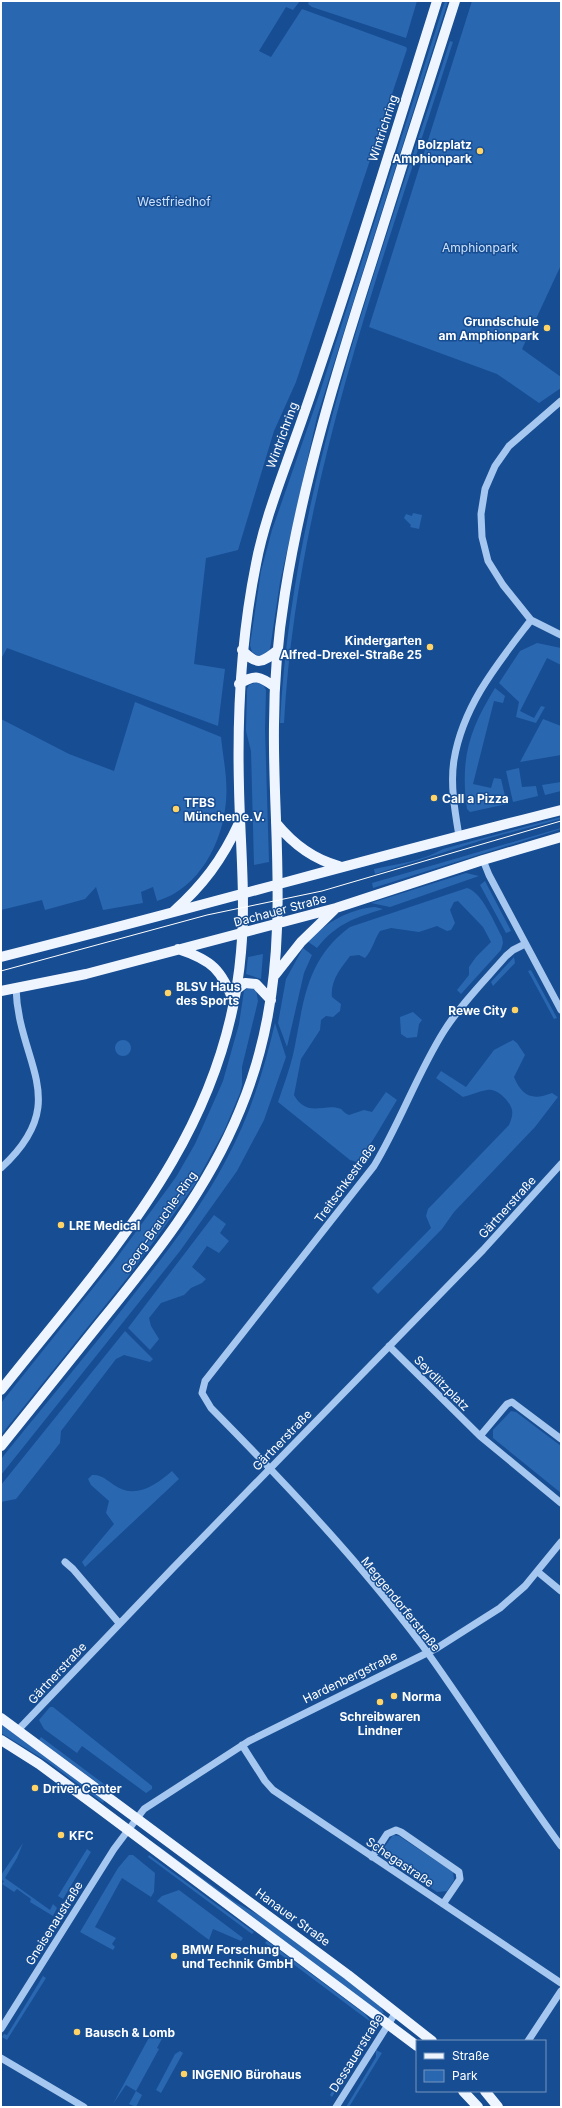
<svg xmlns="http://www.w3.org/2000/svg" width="562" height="2108" font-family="Inter,sans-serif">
<rect width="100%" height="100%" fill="#174d92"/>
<!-- green -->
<path fill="#2a67b1" d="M1,1H300L293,10L286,7L259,51L271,57L302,9L406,47L407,49L296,382L274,431L238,550L206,558L194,664L225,669L218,726L7,648L1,659Z
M309,1H417L406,38L312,7L308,4Z
M445,1H448L317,417L280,582L270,649L269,653L260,657L252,652L250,645L261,571L272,530L320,392Z
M472,1H561V265L522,349L561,377V388L539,403L497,374L369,327Z
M450,41L453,42C382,265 297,487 284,723H280C292,487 379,264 450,41Z
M413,513L422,515L419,529L410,527L411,525L404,518L406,514L412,516Z
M537,643L561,648V665L547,658L520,711L534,718L541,706L545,707L536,723L516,717L519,702L499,683L520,651Z
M257,682L264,686L266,690L265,729L269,862L254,865L251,751L246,731L247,689L249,685Z
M495,688L505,696L503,703L494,701L473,784L491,788L494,778L501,779L507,804L470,812L467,809C460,759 469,730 495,688Z
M135,702L221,737C223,757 228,780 226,801C223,842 199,889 157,901L153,887L141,892L143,903L103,910L96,887L85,899L45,910L42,900L1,910V719L69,754L114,771Z
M543,719L561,726V755L520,762Z
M519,768L522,787L536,786L538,796L513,802L506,771Z
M561,782V791L545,795L542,785Z
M561,817V819L486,839L375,874L374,869C396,864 423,861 443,849Z
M561,828V829L373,888L372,883Z
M466,873L479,876L390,907L371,903Z
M485,881L511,931L506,933L480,885Z
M467,888C482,892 495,924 502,937L503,943L501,950L461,994L457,990L469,975V967L476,957L491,942L483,927L458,901L454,902L450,910L455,923L451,930L447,931L437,926L419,932L391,928L380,931C374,940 372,951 365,958L359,955L350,956C341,968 330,981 332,997L341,1004L340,1011L333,1017L326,1016L321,1020L320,1030L301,1059L294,1095C307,1119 326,1102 341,1109C343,1111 346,1114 349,1115L364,1110L372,1112L386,1092L397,1100L373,1140L357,1162L350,1160L278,1102C283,1087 289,1071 293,1055C304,1004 304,961 350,927Z
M375,907L383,909C354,918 336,924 317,948L307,941C327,923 348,909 375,907Z
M303,948L312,955L304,973L287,1047L278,1023L286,979Z
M263,954L261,979L246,974L248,957Z
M514,957L515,963L493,986L491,982Z
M531,970L557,1018L554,1019L528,971Z
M249,987L256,990L258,1001L242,1067V1085L240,1093L224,1131L194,1186L128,1277L1,1435V1403L113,1263L176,1177L195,1144L223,1081L239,1024L244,991Z
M413,1012L422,1020L419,1024L417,1037L407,1038L401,1034L400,1017Z
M275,1023L286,1057L264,1120L237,1171L180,1251L1,1475V1459C45,1404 91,1350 134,1294C167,1252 200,1209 225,1162C249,1118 264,1071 275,1023Z
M513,1040L517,1043L525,1055L514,1077C522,1096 532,1101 552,1093L558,1097L535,1127L454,1212L442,1229L378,1294L372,1288L431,1228L426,1216L428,1209L509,1125C511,1120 513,1116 512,1110C510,1101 497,1088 487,1090C479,1091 471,1095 463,1097L436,1078L441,1071L466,1087L494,1050Z
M115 1048a8 8 0 1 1 16 0a8 8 0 1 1-16 0Z
M214,1215L226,1224L220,1233L229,1241L219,1253L207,1246L192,1267L206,1279L202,1283L191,1288L184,1295L161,1303L149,1318L151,1326L159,1339L150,1350L128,1328Z
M125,1331L153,1359L150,1362L124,1355L116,1359L61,1431L60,1443L16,1499L1,1502V1485Z
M511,1411L516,1412L561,1446V1493L493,1438V1430Z
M172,1471L179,1479L85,1567L82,1562L114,1524L106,1513L109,1501L91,1485L88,1479L92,1475C101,1474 107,1480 114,1485C135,1500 156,1485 172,1471Z
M50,1707H53L152,1786V1789L146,1793L82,1746L77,1753L44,1729L39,1720Z
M1,1724L105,1800L103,1803L48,1762L1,1733Z
M41,1737L112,1790L110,1792L39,1740Z
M393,1835L399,1836L453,1872L454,1880L447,1891L437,1892L386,1859L383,1849Z
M23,1843L17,1858L5,1878L50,1910L53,1904L57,1908L53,1916L30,1902L31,1899L17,1889L14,1892L2,1884L4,1881L1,1880V1875Z
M157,1845L235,1902L259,1915L367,1995L380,2006L384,2013H381L156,1847Z
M87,1849L91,1852L63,1899L58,1896Z
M129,1855H133L155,1873L154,1892L151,1897L122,1878L95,1927L116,1938L112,1944L115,1947L113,1950L80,1932L118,1868Z
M149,1855L254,1932L252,1934L148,1857Z
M179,1890L243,1938L241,1941L213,1929L209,1940L157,1901L162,1896Z
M267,1941L365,2014L372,2023L265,1943Z
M43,1976L46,1978L7,2040L2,2037L4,2034L7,2035Z
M157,2029L165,2033L157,2048L159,2049L136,2091L142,2095L136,2107L129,2104L136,2091L126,2085L113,2104L152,2032L155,2034Z
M361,2043L364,2044L332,2097L330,2095Z
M376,2050L382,2053L349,2107H346L376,2057Z
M180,2051L183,2053L161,2093L156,2090L175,2054Z"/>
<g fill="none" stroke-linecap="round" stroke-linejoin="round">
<!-- minor -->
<path stroke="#a6c8f0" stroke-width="7" d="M561,401L509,446L495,466L485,489L481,514L482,537L488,561L503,585L531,620L561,635
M459,836C455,812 450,784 454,760C463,705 498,663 531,620
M483,860L489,875L561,1010
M525,944L513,950L506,956C485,980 461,1004 444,1031C417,1074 400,1123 374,1166L205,1381L202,1393L211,1408C285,1483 358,1560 422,1645C470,1711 513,1781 561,1846
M1,1168C74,1101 18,1064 16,988
M389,1346L480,1436L561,1503
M480,1436L507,1404L512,1402L561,1439
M65,1562L73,1569L119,1623
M538,1572L561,1591
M18,1730L173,1568L483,1250L561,1164
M242,1745L265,1781L273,1790L561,1983
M372,1857L387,1834L396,1830L401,1832L459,1872L460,1879L443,1904
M1,2029L114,1849L144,1809L249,1741L437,1648L500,1608L525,1586L561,1542
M528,2041L561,1991
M1,2058L84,2107
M336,2107L396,2012"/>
<!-- major -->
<path stroke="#eff5ff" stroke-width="10" d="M242,650C257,666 262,663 278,650
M239,684C255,674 260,676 275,687
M276,823C293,844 312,859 339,866
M173,912C203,885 222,860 239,823
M178,949C212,960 222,970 234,1003
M1,957C188,910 374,857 561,810
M275,975L301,942L334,910
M237,989L245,983L256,984L271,1000
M1,991L86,974L336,908L483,860L561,837
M1,1390C109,1254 226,1134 241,952C246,897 240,842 239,787C237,711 241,638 256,564C264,522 280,482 294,442C306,409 317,376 328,343C366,230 401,115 437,1
M1,1446C34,1405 66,1365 99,1324C153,1258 207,1191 240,1110C264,1053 275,990 277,928C280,860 273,793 274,725C274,681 278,637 285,593C303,480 337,370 372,261C399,174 427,88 455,1
M1,1718L348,1975L432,2041
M1,1740L39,1764L96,1806L417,2046
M463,2091L478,2107
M485,2091L498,2107"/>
<!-- tram -->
<path stroke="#fff" stroke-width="1" d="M1,971L207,915L322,891L561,821"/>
</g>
<!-- markers -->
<g fill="#ffd365" stroke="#174d92" stroke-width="1.5">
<circle cx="480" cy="151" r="4"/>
<circle cx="547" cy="328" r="4"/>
<circle cx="430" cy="647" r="4"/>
<circle cx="434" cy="798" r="4"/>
<circle cx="176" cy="809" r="4"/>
<circle cx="168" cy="993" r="4"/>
<circle cx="515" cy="1010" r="4"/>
<circle cx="61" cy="1225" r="4"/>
<circle cx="394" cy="1696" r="4"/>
<circle cx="380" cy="1702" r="4"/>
<circle cx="35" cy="1788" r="4"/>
<circle cx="61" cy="1835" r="4"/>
<circle cx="174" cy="1956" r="4"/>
<circle cx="77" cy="2032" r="4"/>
<circle cx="184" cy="2074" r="4"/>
</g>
<g text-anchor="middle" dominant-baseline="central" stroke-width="3" stroke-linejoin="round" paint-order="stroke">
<!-- street labels -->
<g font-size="12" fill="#fff" stroke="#174d92">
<text transform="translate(383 128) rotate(-72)">Wintrichring</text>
<text transform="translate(282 435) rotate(-70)">Wintrichring</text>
<text transform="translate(280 910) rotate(-15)">Dachauer Straße</text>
<text transform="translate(345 1183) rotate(-54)">Treitschkestraße</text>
<text transform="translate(507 1207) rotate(-48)">Gärtnerstraße</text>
<text transform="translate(159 1222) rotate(-55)">Georg-Brauchle-Ring</text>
<text transform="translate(442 1383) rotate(45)">Seydlitzplatz</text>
<text transform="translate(282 1440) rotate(-46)">Gärtnerstraße</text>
<text transform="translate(401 1604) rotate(51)">Meggendorferstraße</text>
<text transform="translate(57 1673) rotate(-47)">Gärtnerstraße</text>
<text transform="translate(350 1677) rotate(-26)">Hardenbergstraße</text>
<text transform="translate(400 1862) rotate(34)">Schegastraße</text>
<text transform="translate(293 1917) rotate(36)">Hanauer Straße</text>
<text transform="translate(54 1923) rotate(-58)">Gneisenaustraße</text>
<text transform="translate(356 2053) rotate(-58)">Dessauerstraße</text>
</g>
<!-- poi labels -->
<g font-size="12" font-weight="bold" fill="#fff" stroke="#174d92" text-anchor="start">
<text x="472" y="144" text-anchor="end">Bolzplatz<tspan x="472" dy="14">Amphionpark</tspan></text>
<text x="539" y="321" text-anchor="end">Grundschule<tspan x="539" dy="14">am Amphionpark</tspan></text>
<text x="422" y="640" text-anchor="end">Kindergarten<tspan x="422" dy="14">Alfred-Drexel-Straße 25</tspan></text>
<text x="442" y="798">Call a Pizza</text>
<text x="184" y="802">TFBS<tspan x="184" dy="14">München e.V.</tspan></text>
<text x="176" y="986">BLSV Haus<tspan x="176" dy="14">des Sports</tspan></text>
<text x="507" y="1010" text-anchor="end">Rewe City</text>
<text x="69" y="1225">LRE Medical</text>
<text x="402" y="1696">Norma</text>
<text x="380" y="1716" text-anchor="middle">Schreibwaren<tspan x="380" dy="14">Lindner</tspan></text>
<text x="43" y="1788">Driver Center</text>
<text x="69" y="1835">KFC</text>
<text x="182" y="1949">BMW Forschung<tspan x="182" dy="14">und Technik GmbH</tspan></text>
<text x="85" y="2032">Bausch &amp; Lomb</text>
<text x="192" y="2074">INGENIO Bürohaus</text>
</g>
<!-- park labels -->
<g font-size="12" fill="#cde2fb" stroke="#174d92">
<text x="174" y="201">Westfriedhof</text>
<text x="480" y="247">Amphionpark</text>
</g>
</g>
<!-- border -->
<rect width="562" height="2108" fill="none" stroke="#ffffff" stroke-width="4"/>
<!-- legend -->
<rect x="416" y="2040" width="130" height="52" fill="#174d92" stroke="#7494be"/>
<rect x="424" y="2053" width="20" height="6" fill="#eff5ff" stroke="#7494be"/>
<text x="452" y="2060" font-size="12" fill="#ffffff">Straße</text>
<rect x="424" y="2070" width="20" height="12" fill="#2a67b1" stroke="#7494be"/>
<text x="452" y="2080" font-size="12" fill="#ffffff">Park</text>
</svg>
